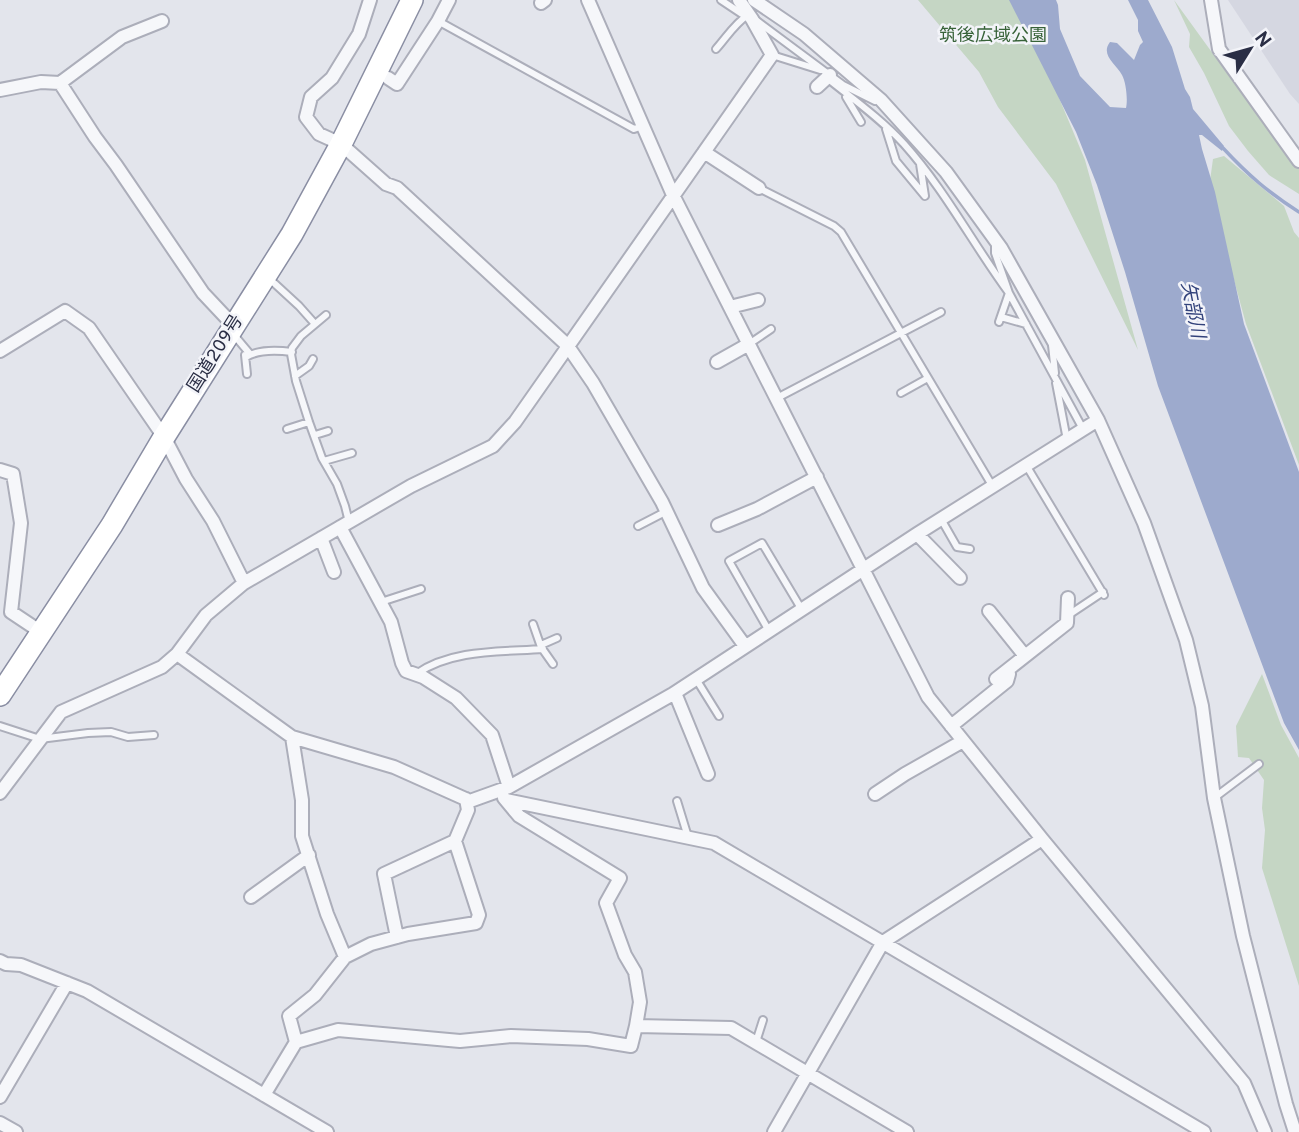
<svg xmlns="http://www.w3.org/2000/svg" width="1299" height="1132" font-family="Overpass,'Noto Sans JP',sans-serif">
<rect width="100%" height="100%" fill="#e3e5ec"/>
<!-- built -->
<path fill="#d5d7e1" d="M1228,0H1299V104L1290,94Z"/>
<!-- green -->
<path fill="#c5d6c4" d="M918,0H1011L1034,38L1085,160L1138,350L1056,184L998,107L979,72Z
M1174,0L1290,160L1299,167V194L1269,175L1248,151L1229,126L1204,73L1189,47L1190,34Z
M1224,156L1284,206L1294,232L1299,238V465L1246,324L1209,188L1213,159Z
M1262,674L1281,725L1299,758V986L1262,868L1265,830L1262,808L1264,780L1249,758L1238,757L1236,726Z"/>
<!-- water -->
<path fill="#9daacd" d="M1009,0H1056L1058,5L1060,29L1080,76L1110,107L1126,108C1128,100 1126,82 1122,75C1116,64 1100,55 1110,42L1117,43L1134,60L1140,45L1143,42L1138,31V20L1128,0H1148L1172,47L1185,89L1190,97L1193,109L1224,146L1222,151L1202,135H1199L1202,149L1215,192L1244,324L1299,472V750L1284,723L1158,386L1125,272L1097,185L1076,132Z"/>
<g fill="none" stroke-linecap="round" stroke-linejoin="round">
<!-- stream -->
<path stroke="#9daacd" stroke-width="3.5" d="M1223,148C1248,175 1269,193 1299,212"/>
<defs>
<path id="service" d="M721,0L745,16
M438,21L634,129L643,126
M757,21L843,85L875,101
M716,49C726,38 735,23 748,15
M772,55L820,70
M827,78C853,99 881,119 904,144C945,190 973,244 1009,293L999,322
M846,97L861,122
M886,129L896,161L925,196L920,164
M759,188L834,226L841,232L993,487
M995,242V253L1009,293L1083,429
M274,283L299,306L315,324
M326,315L301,336L292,348L291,354L296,381L309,422L322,458L337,484L345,506L349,522
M1001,317L1026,324
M234,335L250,354
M749,344L771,329
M1052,345L1055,373
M245,355L247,374
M246,357C259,349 277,350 292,352
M295,376L309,366L313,359
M1056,383L1067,440
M901,393L928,378
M777,398L941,312
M287,429L309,422
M315,435L328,431
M324,461L352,453
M1026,465L1104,595
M941,519L957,547L970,549
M638,526L667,511
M381,602L421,589
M1067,616L1103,592
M533,624L541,647L553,664
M769,631L729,561L762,543L802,610
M541,645L557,638
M416,674C452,649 501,652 543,649
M696,679L719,716
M0,726L40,739L88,733L111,732L128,737L154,735
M1214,798L1259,764
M677,801L688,837
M756,1042L763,1020"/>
<path id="minor" d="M370,0L359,34L332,78L311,97L306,117L319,134L341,144L386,184L397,188L567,345L593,383L662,502L703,588L745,646
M588,0L673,195L928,697L1042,839L1244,1083L1265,1132
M754,0L804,34L881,100L946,172L1001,248L1098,420L1144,523L1186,640L1202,706L1214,798L1243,936L1286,1104L1295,1132
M1211,0L1219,49L1299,161
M541,3L545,0
M388,78L397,84L438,21L449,0
M60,83L122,37L162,21
M817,87L830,75
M0,90L41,82L60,83L95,137L116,165L203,293L234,326
M704,152L759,188
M730,307L758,300
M0,351L65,311L89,328L164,437L186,479L213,521L244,583
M717,362L749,344
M0,470L13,474L21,523L11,612L41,632
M718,525L757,509L817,477
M340,527L391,622L402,663L406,671L423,677L456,698L492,735L509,787
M917,534L960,578
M321,538L334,572
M989,611L1025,656
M177,654L292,737L394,767L470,801L509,787L673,694L917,534L1098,420
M996,679L1067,623L1068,598
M675,693L708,774
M951,726L1007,681L1009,674
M292,737L302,800V836L327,914L345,957L315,995L289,1016L296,1042
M0,793L61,712L162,667L177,654L206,615L244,583L411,486L493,446L515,422L772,55L752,19L739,0
M875,794L905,774L963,741
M506,800L714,843L1204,1132
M251,897L309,855
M397,937L384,874L455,841L468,810L466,799
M345,957L371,944L408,934L476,923L479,915L455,841
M0,961L6,964L21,965L87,991L327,1132
M636,1026L731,1028L907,1132
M264,1095L296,1042L338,1030L460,1041L511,1036L588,1039L631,1046L636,1026L640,1002L635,972L625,955L606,903L620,878L519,816L504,798
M0,1097L67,983
M0,1123L16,1132
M774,1132L883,942L1042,839"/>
<path id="trunk" d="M0,695L112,525L164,437L292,234L341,144L412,0"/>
</defs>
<!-- service casing -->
<use href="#service" stroke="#acaeba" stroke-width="10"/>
<!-- minor casing -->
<use href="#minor" stroke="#acaeba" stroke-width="16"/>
<!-- trunk casing -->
<use href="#trunk" stroke="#8a8ea3" stroke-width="24"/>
<!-- service -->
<use href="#service" stroke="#f6f7fa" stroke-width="6"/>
<!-- minor -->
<use href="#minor" stroke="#f6f7fa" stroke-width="12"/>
<!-- trunk -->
<use href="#trunk" stroke="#fff" stroke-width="21"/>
</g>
<g text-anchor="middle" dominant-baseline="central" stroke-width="5" stroke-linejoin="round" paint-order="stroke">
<!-- park labels -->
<g font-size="18" fill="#376238" stroke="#f3f4f9">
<text x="993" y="36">筑後広域公園</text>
</g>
<!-- street labels -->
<g font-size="18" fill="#2a2e45" stroke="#f3f4f9">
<text transform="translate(216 354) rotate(-58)">国道209号</text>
</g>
<!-- water labels -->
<g font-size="19" font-style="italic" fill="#32427b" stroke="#f3f4f9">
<text transform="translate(1192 310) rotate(79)">矢部川</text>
</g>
</g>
<!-- north arrow -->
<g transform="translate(1250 49) rotate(53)" stroke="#f3f4f9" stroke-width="5" paint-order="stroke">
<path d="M0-5L12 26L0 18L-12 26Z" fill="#2a2e45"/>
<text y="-10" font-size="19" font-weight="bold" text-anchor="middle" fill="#2a2e45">N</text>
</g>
</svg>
